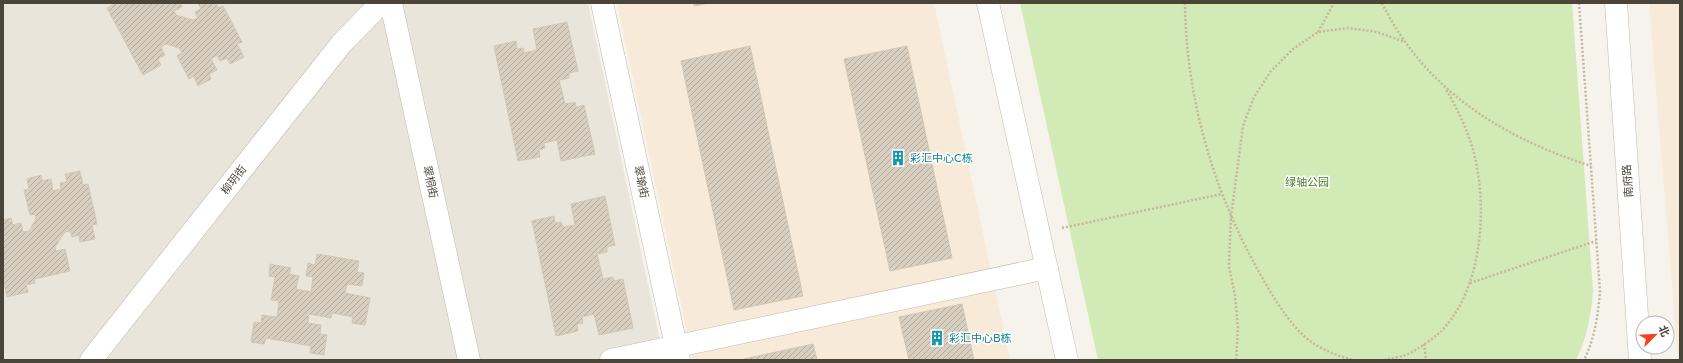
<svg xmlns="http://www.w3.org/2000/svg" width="1683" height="363" font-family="'Varela Round','Noto Sans SC',sans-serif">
<defs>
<pattern id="building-hatch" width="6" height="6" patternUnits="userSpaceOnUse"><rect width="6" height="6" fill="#d8cfc1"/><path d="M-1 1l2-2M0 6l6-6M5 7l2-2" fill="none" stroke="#b1aa9e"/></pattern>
</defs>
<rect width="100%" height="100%" fill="#f6f3ec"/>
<!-- residential -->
<path fill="#eae5da" d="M3,3H588L664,360H3Z"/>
<!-- commercial -->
<path fill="#f7ead8" d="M617,3H934L1010,360H693Z
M1649,3H1680L1679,360H1678Z"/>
<!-- green -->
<path fill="#d2eab5" d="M1020,3H1572L1593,291C1591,315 1587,338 1576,360H1098Z"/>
<!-- building -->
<path fill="url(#building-hatch)" stroke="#d3c7b4" d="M116,3H128L129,5L132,3L139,4L180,3L182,7L174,11L176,15L193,20L198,18L195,12L201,9L198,3H216L218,8L223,6L242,42L237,44L244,57L230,64L227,58L220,61L217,55L211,59L217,70L209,74L211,79L198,86L194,76L189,79L177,56L182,53L179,48L166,44L161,47L165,55L158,59L161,65L143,75L107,8Z
M694,3H709L694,6Z
M567,22L578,71L569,73V78L559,80L565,104L575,102L576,107L584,105L595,154L561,161L557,140L544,143L545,148L539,150L540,157L518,161L494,46L516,41L517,49L523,48L524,53L537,50L533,29Z
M750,46L803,296L734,310L681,61Z
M907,46L952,258L890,271L844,59Z
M80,171L83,185L88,184L97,224L92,225L95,239L80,242L79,235L72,237L70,231L65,232L55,247L56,251L65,249L70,271L34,279L35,283L26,285L28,292L7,297L3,278V220L11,218L13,225L21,223L23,232L29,231L36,219L35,214L30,215L24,190L29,189L27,179L41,175L42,181L51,179L53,191L61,189L60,183L67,182L65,174Z
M605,196L615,245L607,247V252L597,254L603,279L613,277L614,281L623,279L633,328L599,335L594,314L582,317L583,323L577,324L578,331L556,336L532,221L554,216L555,223L561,222L563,227L575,225L571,204Z
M317,254L359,261L357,272L364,273L362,286L347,284L345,293L370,298L365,325L352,323L353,317L332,313L331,318L309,314L308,323L321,325L320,334L327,335L324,355L310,353L311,346L266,338L264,344L251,342L254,322L261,323L262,315L277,317L279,301L271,300L275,277L269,276L270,264L291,268L289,274L299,276L296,289L311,292L313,277L306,276L308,263L315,265Z
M962,304L974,360H909L899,317Z
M813,344L817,360H745L744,359Z"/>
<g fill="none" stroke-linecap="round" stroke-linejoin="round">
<defs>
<path id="minor" d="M391,3L469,360
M602,3L679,360
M988,3L1067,360
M91,360L342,43L381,3
M611,360L1047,268"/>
<path id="tertiary" d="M1616,3L1640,360"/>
</defs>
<!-- minor casing -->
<use href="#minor" stroke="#c2bbae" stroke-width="23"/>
<!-- tertiary casing -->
<use href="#tertiary" stroke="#c2bbae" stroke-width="23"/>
<!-- path -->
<path stroke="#c4b79f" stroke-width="2.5" stroke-dasharray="2 2" stroke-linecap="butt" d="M1185,3C1186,98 1213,190 1259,272C1272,295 1286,319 1304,336C1318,349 1336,355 1353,360
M1382,3C1425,90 1501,137 1591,166
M1579,3L1600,291C1598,315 1595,338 1584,360
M1318,32L1334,3
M1062,228L1222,194
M1470,283L1596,241
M1424,344L1426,360
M1236,360L1238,328L1235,296L1229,266L1231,217L1243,126L1254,97L1271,71L1293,49L1318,32L1348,28L1377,32L1405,42
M1384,360C1392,358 1401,357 1408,354C1418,349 1438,336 1445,327C1483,284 1488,203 1473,150C1467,128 1457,109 1446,89"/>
<!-- minor -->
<use href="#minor" stroke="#fff" stroke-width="22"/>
<!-- tertiary -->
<use href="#tertiary" stroke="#fff" stroke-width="22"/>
</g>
<!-- icons -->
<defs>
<symbol id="building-bare" viewBox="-9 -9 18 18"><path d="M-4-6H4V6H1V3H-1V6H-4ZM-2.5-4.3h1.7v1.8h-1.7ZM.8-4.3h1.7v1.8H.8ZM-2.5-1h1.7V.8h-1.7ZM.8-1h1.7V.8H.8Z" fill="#0f9aa8" stroke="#fff" stroke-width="2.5" paint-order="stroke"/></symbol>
</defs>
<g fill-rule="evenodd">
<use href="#building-bare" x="887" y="147" width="22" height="22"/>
<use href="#building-bare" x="926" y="327" width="22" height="22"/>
</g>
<g text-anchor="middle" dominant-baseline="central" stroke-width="3" stroke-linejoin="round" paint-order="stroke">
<!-- culture labels -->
<g font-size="11" fill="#0d838f" stroke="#fff" text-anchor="start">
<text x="910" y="158">彩汇中心C栋</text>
<text x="949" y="338">彩汇中心B栋</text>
</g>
<!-- street labels -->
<g font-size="11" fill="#4b4439" stroke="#fff">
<text transform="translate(234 180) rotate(-52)">柳玥街</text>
<text transform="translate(1628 181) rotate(-94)">南府路</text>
<text transform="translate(430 182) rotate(78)">翠桐街</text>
<text transform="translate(641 182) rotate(78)">翠瑜街</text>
</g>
<!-- park labels -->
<g font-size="11" fill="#4a7f2a" stroke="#fff">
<text x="1307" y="182">绿轴公园</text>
</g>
</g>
<!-- border -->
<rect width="1683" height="363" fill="none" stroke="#4b4439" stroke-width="8"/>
<!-- north arrow -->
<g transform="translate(1655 335) rotate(66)"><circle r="19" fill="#ffffff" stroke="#b7b4b0"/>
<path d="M0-3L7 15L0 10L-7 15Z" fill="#fc3f1d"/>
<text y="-6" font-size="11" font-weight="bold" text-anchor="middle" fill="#4b4439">北</text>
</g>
</svg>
